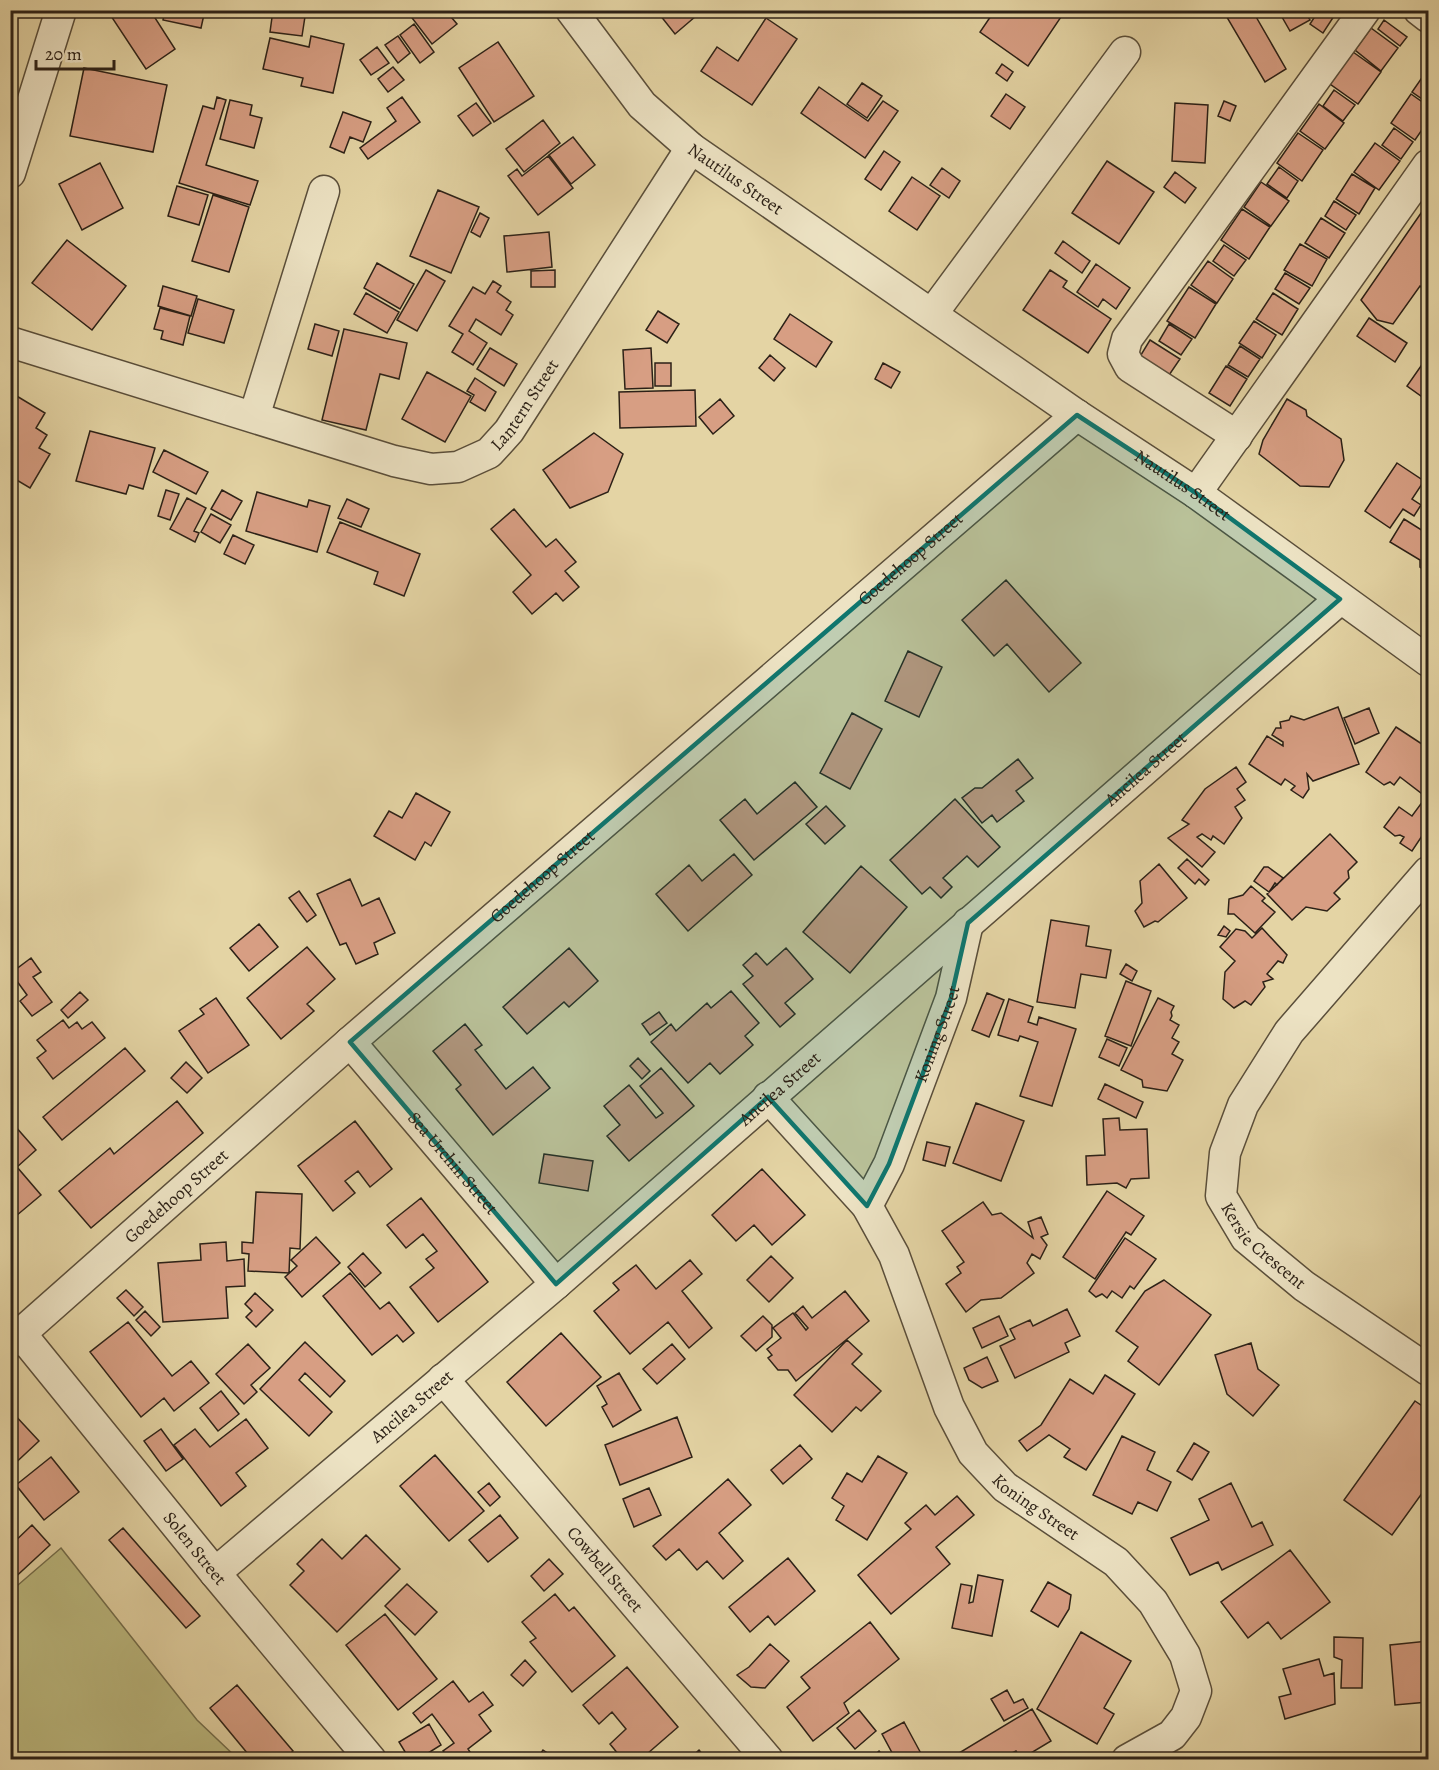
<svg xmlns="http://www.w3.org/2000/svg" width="1439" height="1770" font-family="Alegreya,serif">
<rect width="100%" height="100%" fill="#e4d4a4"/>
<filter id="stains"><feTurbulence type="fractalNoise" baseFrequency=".00333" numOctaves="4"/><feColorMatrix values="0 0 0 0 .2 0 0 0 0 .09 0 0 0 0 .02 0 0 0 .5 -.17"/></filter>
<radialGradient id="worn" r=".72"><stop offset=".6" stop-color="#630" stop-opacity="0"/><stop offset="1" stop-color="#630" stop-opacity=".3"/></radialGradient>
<!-- green -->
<path fill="#bcba80" stroke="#746e4c" stroke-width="1.5" d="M61,1548L197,1720L238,1759H11V1591Z"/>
<!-- building -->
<path fill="#d79e83" stroke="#2c2117" stroke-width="1.5" d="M119,10H150L175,49L146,69L111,16Z
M165,10H205L201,28L163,20Z
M273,10H306L302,36L270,32Z
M406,10H461L452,18L457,24L432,44Z
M656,10H703L675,34Z
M995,10L1005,15L1008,10H1053L1061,17L1028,66L980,32Z
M1230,10H1262L1255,15L1286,69L1265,82L1225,14Z
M1278,10H1304L1310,20L1290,31Z
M1319,10H1338L1323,33L1310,24Z
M766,18L797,39L752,105L701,71L717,47L738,61Z
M1384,20L1407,37L1400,46L1378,29Z
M414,24L434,52L420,63L400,35Z
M1371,28L1398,48L1381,71L1355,50Z
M311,36L344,44L333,93L301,86L303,78L263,69L270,38L309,47Z
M398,36L410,53L398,63L385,45Z
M498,42L534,96L494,122L459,68Z
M377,47L389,63L371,75L360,60Z
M1353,52L1381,72L1358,104L1330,84Z
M1002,64L1013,72L1007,81L996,73Z
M393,67L404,80L388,92L378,79Z
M84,68L167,85L153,152L70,136Z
M1428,69V103L1412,92Z
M862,83L882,96L867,118L847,104Z
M819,87L868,121L883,101L898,111L865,158L801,113Z
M1334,90L1355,105L1343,121L1323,106Z
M1006,94L1025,107L1010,129L991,116Z
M1411,94L1428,106V121L1415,140L1391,123Z
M217,97L226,100L206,165L258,181L250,205L179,183L203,106L214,109Z
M402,97L420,122L368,159L360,148L396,121L387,108Z
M230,100L252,105L250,115L262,118L254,148L220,139Z
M1224,101L1236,106L1230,121L1218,116Z
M476,103L491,123L473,136L458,116Z
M1175,103L1208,105L1205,163L1172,161Z
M1319,104L1344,123L1325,149L1300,131Z
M343,112L371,122L363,142L350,137L344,153L330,147Z
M543,120L560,143L524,172L506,149Z
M1394,128L1413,142L1401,159L1382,145Z
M1298,133L1323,150L1302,181L1277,163Z
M573,137L595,165L571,184L549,155Z
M1375,143L1400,161L1379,190L1354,172Z
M884,151L900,162L881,190L865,179Z
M548,156L573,188L538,215L508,176L517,169L522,176Z
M1107,161L1154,192L1119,244L1072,213Z
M100,163L123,208L82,230L59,184Z
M1279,167L1298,181L1287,198L1267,184Z
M942,168L960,181L949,198L930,185Z
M1175,172L1196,188L1185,203L1164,187Z
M1352,174L1375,188L1359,214L1336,199Z
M912,177L940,196L917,230L889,211Z
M1261,182L1289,201L1271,226L1244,207Z
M177,186L208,195L199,225L168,216Z
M438,190L479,207L451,273L410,256Z
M213,195L249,207L229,272L192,261Z
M1334,201L1356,215L1346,230L1325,216Z
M1428,203V285L1425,289L1420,286L1393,324L1377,320L1361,300Z
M1242,209L1270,227L1249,259L1221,240Z
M480,213L489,218L480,237L471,232Z
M1321,218L1345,233L1329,258L1305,243Z
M549,232L552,267L507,272L504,236Z
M67,240L126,286L92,330L32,283Z
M1063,241L1090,261L1082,273L1055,253Z
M1300,244L1327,259L1312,286L1284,270Z
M1224,245L1246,260L1234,276L1213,261Z
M1208,261L1233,279L1217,303L1191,285Z
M377,263L414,284L400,309L364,288Z
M1096,264L1130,288L1116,309L1103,299L1098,307L1077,292Z
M426,270L445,281L417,331L397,320Z
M555,270V287H531V271Z
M1050,270L1067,281L1063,287L1111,319L1088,353L1023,310Z
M1285,273L1310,288L1299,304L1275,289Z
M493,281L501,286L497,292L511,302L506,310L513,315L501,335L476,319L469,331L487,343L473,365L452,352L463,334L449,326L473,287L485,294Z
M163,286L197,296L191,316L158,306Z
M1189,287L1216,304L1195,338L1167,321Z
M366,293L399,312L387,333L354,314Z
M1273,293L1298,309L1282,335L1256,319Z
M198,299L234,310L224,343L188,333Z
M160,308L190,316L183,345L161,339L163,331L154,329Z
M658,311L679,324L667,343L646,330Z
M790,314L832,342L816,367L774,339Z
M1369,318L1407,343L1395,362L1357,336Z
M1254,321L1276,335L1262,358L1239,343Z
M315,324L339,331L332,356L308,349Z
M1169,324L1192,339L1181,355L1159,341Z
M344,329L407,343L399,379L380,374L366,430L322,420Z
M1150,340L1180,359L1165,381L1136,363Z
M1240,346L1260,359L1248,377L1228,365Z
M490,348L517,364L504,386L477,369Z
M651,348L653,388L625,389L623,350Z
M770,355L785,368L774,381L759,368Z
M1428,356V401L1407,386Z
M655,363H671V386H655Z
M883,363L900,372L891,388L875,379Z
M1226,366L1247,379L1230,406L1209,393Z
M427,372L471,396L445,442L402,419Z
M475,378L496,392L485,411L470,402L474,395L467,391Z
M695,390L696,426L620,428L619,392Z
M15,395L45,413L36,428L47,435L39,448L50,454L30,488L10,476V402Z
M720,399L734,416L713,434L699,417Z
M1287,399L1306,410L1307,416L1341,439L1344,460L1329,487L1300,486L1259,454L1263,440Z
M90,431L155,448L143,489L129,485L126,494L76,481Z
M594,433L623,454L608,492L570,508L543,470Z
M164,450L208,472L196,494L153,472Z
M1397,463L1424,481L1412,499L1421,505L1414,516L1403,509L1390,528L1365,511Z
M166,490L179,494L170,520L158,516Z
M222,490L242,501L231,520L211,509Z
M257,492L307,507L309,500L330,506L317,552L246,531Z
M187,498L206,508L194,531L199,533L195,542L170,529Z
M347,499L369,509L361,527L338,518Z
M514,509L546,547L556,539L576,562L565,571L579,587L563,601L556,593L532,614L513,592L531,575L491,529Z
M211,514L231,525L220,543L201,532Z
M1404,519L1423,531L1425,528L1428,531V573L1420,567V560L1390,542Z
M340,522L420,554L404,596L374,584L378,572L327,552Z
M233,535L254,545L245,564L224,554Z
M1006,580L1081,663L1049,692L1007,644L994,656L962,620Z
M908,651L942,667L919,717L885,701Z
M1338,707L1359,764L1313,781L1307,774L1309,789L1303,798L1291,790L1295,786L1285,779L1281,785L1249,764L1267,736L1283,746V742L1272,735L1276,728H1281L1280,722L1289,720L1291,716L1304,720Z
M1369,708L1379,733L1355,744L1344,718Z
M852,713L882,729L850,789L820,773Z
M1396,727L1428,748V827L1412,851L1400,843L1404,837L1400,835L1395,836L1384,827L1399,807L1412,816L1426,797L1400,777L1394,785L1390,782L1384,785L1366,772Z
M1018,759L1033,778L1016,791L1024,801L997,822L992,815L982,823L962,798L975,788H982Z
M1236,767L1246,782L1237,789L1245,800L1235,807L1242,818L1224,844L1213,836L1211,840L1202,834L1197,837L1215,852L1202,867L1168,838L1189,824L1182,820L1205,789Z
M795,782L817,807L754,860L720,820L745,799L757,814Z
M416,793L450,812L431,846L425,842L415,860L374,836L389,811L402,818Z
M955,799L1000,847L978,867L967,856L943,878L952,887L941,898L930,887L922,894L890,860Z
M826,806L845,826L825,844L806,824Z
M1330,834L1357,862L1348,871L1349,878L1334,893L1340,899L1327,911L1306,907L1292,920L1267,894Z
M734,854L752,875L688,931L656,894L689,865L702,881Z
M1187,859L1209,880L1205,885L1199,879L1195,884L1178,868Z
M1159,864L1187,898L1158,922L1155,921L1144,927L1135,911L1142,903L1140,881Z
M861,866L907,907L850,973L803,932Z
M1264,867H1268L1283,878L1277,885L1275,883L1269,892L1254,881Z
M350,879L362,906L379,898L395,933L374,943L378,954L356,964L346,943L340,945L317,894Z
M1251,886L1265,898L1262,901L1275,912L1255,933L1234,914H1228L1229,899L1243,895Z
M299,891L316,915L307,922L289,898Z
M1051,920L1089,926L1086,946L1111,950L1106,978L1081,974L1075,1008L1037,1002Z
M259,924L278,947L249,971L230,948Z
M1224,926L1230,931L1226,937L1218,935Z
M1262,928L1287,955L1283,963L1278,961L1267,974L1273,979L1263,982L1265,987L1251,1005L1245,1001L1234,1008L1223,999L1225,972L1235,961L1220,947L1236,929L1245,931L1252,938Z
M307,947L335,979L307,1004L314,1011L281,1039L247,998Z
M569,948L598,981L569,1007L564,1002L527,1034L503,1007Z
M786,948L813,979L785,1003L795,1014L780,1027L743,984L753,976L743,965L756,953L767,965Z
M31,958L41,972L33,977L52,1002L32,1016L20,1001L27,995L11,973Z
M1126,964L1137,971L1132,981L1120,974Z
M1126,981L1151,991L1131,1046L1105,1036Z
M731,991L759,1023L745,1036L753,1045L720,1074L710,1063L688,1083L651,1042L671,1024L676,1031L707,1003L711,1008Z
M80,992L88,1000L68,1018L61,1010Z
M987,993L1004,1000L989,1037L972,1030Z
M216,998L249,1045L208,1073L179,1031L204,1014L200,1009Z
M1158,998L1174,1006L1171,1012L1172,1016L1170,1020L1179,1025L1172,1038L1179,1042L1172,1054L1183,1060L1167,1091L1143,1087L1142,1080L1121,1070Z
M1009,999L1033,1007L1028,1022L1037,1025L1039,1017L1076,1029L1052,1106L1020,1096L1038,1042L1020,1036L1018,1041L998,1035Z
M659,1012L667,1023L650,1035L642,1024Z
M63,1020L69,1028L77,1022L82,1029L92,1022L105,1038L53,1079L37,1058L46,1051L37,1040Z
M465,1024L482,1045L475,1050L506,1089L533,1067L550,1088L493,1135L456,1089L461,1085L433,1051Z
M1107,1039L1127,1048L1119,1066L1099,1057Z
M10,1043L16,1044L10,1064Z
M125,1048L145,1071L62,1140L43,1117Z
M638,1058L650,1071L642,1079L630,1066Z
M186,1062L202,1078L187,1093L171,1078Z
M661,1068L694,1106L629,1161L607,1136L620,1125L604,1106L629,1085L656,1118L663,1113L640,1086Z
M1105,1084L1143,1102L1136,1118L1098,1099Z
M177,1101L203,1133L91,1228L59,1191L110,1148L114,1154Z
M976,1103L1024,1121L1001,1181L953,1163Z
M1119,1118L1120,1130L1147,1129L1149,1178L1131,1179L1126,1188L1117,1183L1087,1185L1086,1156L1105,1155L1103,1119Z
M355,1121L392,1169L370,1187L358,1171L345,1181L355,1193L333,1211L298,1166Z
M15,1126L36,1150L17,1167L41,1195L10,1221V1130Z
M927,1142L950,1147L945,1166L923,1160Z
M544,1154L593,1161L588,1191L539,1183Z
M762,1169L805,1215L772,1245L754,1225L736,1241L712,1215Z
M1107,1191L1144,1216L1131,1235L1126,1232L1095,1279L1063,1257Z
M256,1192L302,1194L300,1249L290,1248L289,1273L248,1271L249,1254L242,1253V1242L253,1243Z
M421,1198L488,1282L438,1322L410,1287L434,1268L426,1259L437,1251L423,1234L406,1248L387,1225Z
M983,1202L992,1215L1001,1213L1033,1238L1028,1222L1041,1217L1048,1234L1041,1237L1047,1245L1040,1259L1032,1254L1027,1263L1034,1273L1001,1298L981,1300L966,1312L946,1284L961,1273L957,1267L964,1262L942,1231Z
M316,1237L340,1263L302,1297L285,1277L297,1266L291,1260Z
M1125,1238L1156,1259L1134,1289L1130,1286L1122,1298L1112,1291L1107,1298L1102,1294L1096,1297L1089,1291Z
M226,1242L227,1261L244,1259L245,1286L226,1287L228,1318L163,1322L158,1263L201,1260L200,1244Z
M363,1253L381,1273L365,1287L348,1267Z
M771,1256L793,1278L769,1302L747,1280Z
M690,1260L702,1274L682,1291L712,1328L689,1348L668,1322L630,1354L594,1311L619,1290L613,1283L636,1265L656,1289Z
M350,1273L380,1309L389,1302L414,1333L403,1342L397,1335L372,1355L323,1296Z
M1164,1280L1211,1315L1159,1385L1128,1361L1138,1347L1116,1331L1145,1291Z
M126,1290L143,1307L134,1316L117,1298Z
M845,1291L869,1321L796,1381L788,1370H778L768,1358L772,1355L767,1349L781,1338L773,1328L793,1313L806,1330L808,1328L795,1313L803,1306L812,1318Z
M255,1293L273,1310L256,1327L246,1317L252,1311L245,1304Z
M1067,1309L1080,1336L1065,1343L1069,1352L1015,1378L1000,1346L1015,1339L1010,1329L1030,1320L1033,1326Z
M145,1311L160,1327L151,1336L136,1320Z
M763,1316L772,1325V1337L756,1351L741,1336Z
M999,1316L1008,1336L982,1348L973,1328Z
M128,1322L172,1376L191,1361L209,1383L174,1411L164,1398L141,1417L90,1352Z
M561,1333L601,1377L546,1426L507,1382Z
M847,1340L862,1354L852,1364L881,1391L861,1411L856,1407L832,1432L794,1395Z
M305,1342L345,1381L330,1397L305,1373L299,1380L332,1412L309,1436L260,1389Z
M1251,1343L1258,1369L1279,1385L1253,1416L1227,1394L1215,1355Z
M248,1344L270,1368L251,1385L257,1392L244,1404L216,1374Z
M672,1344L685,1359L657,1384L643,1369Z
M987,1357L998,1381L982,1388L969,1380L964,1368Z
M619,1373L641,1410L613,1427L602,1407L607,1404L597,1386Z
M1105,1375L1135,1394L1086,1470L1064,1457L1070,1449L1049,1435L1027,1451L1019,1441L1041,1425L1070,1379L1093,1394Z
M221,1391L239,1414L218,1431L200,1408Z
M1415,1401L1428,1410V1485L1392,1535L1344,1500Z
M12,1412L39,1441L10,1468V1414Z
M677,1417L692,1457L620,1485L605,1445Z
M246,1419L268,1448L236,1473L246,1486L221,1506L174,1445L195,1429L210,1447Z
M161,1429L183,1459L166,1471L144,1441Z
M1122,1436L1155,1452L1147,1470L1171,1482L1157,1511L1138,1502L1132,1514L1093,1495Z
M1194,1443L1209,1452L1192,1480L1177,1471Z
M800,1445L812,1459L783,1484L771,1470Z
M435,1455L484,1511L449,1541L400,1486Z
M878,1456L907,1473L867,1540L836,1520L844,1506L832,1498L847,1473L862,1482Z
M51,1457L79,1492L44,1520L16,1485Z
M728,1479L751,1505L719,1533L743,1561L723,1579L707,1561L697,1570L679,1549L666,1560L653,1546Z
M489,1483L500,1497L490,1506L478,1492Z
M1231,1483L1252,1527L1262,1522L1273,1545L1222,1570L1218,1562L1190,1575L1171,1538L1209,1520L1199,1499Z
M649,1488L661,1515L634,1527L623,1499Z
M957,1496L974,1515L936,1547L950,1564L891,1614L858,1575L911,1529L905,1523L926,1505L935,1515Z
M500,1515L518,1538L488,1562L469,1540Z
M32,1525L50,1545L10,1582V1546Z
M123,1528L200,1616L186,1628L109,1540Z
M366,1535L400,1569L337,1632L290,1585L304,1571L297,1564L322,1539L342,1559Z
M1290,1550L1330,1602L1281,1639L1268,1622L1248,1638L1221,1602Z
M788,1558L815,1591L775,1625L768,1616L750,1632L729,1607Z
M549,1559L563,1574L544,1591L531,1576Z
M978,1575L1003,1580L992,1636L952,1628L961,1584L972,1586L969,1603L973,1602Z
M1048,1582L1071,1595L1069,1609L1058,1627L1031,1611Z
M407,1584L437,1612L415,1635L385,1606Z
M555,1594L569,1611L574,1607L615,1656L572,1692L530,1642L536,1638L522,1622Z
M385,1614L437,1679L398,1710L346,1645Z
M870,1622L899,1659L844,1703L849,1713L813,1741L787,1707L810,1688L801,1677Z
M1081,1632L1131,1661L1104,1708L1114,1714L1097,1744L1037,1709Z
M1334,1637L1363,1638L1362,1688H1341L1342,1660L1334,1657Z
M1428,1641V1702L1395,1705L1390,1645Z
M770,1644L789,1661L765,1688L751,1687L737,1675L749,1667Z
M1319,1659L1324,1676L1334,1673L1335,1704L1285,1719L1279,1697L1291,1694L1283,1669Z
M525,1660L536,1672L523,1686L511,1675Z
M627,1667L678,1727L640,1760H623L610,1744L626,1729L612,1712L599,1724L583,1705Z
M453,1681L469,1702L483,1692L493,1705L479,1715L491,1731L468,1749L472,1755L466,1760H450L443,1751L454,1743L432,1714L421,1723L413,1713Z
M237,1685L293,1751L283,1760H253L210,1708Z
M1007,1690L1014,1703L1023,1699L1028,1708L1004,1721L991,1699Z
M1032,1709L1051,1741L1021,1759L1016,1751L1012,1753L1013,1758L1011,1760H963L959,1753Z
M859,1710L876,1731L855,1749L837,1728Z
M904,1722L924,1759L923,1760H896L882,1734Z
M429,1724L441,1745L417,1760H410L399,1742Z
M543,1750L558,1760H536Z
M699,1750L707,1760H688Z
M879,1751L886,1760H869Z"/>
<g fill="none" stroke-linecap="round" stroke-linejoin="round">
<defs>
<g id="street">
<path id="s1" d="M571,10L642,105L691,148L1077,415L1196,493L1428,661"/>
<path d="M1419,10L1428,17"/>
<path d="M10,173L61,10"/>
<path d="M932,314L1125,52"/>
<path id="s2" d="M10,342L394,461L431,469L458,467L489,453L509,431L691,148"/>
<path d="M254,417L324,191"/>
<path d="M1237,436L1130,367L1123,354L1127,339L1365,10"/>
<path d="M1196,493L1428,165"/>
<path id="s3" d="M1428,872L1289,1032L1243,1105L1225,1153L1221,1196L1246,1238L1304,1286L1428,1370"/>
<path id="s4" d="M350,1042L556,1284"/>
<path id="s5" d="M768,1097L867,1206L894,1255L949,1407L973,1453L1005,1487L1116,1562L1153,1602L1185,1655L1196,1691L1186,1717L1172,1735L1127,1760"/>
<path id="s6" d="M867,1206L889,1164L951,998L968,923"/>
<path id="s7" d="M21,1334L215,1573L371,1760"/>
<path id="s8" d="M10,1343L350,1042L1077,415"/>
<path id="s9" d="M443,1379L768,1760"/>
<path id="s10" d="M215,1573L556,1284L1340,599"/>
</g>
</defs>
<!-- street casing -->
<use href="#street" stroke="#5a4e3a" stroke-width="33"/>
<!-- street -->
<use href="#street" stroke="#ede3c4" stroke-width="30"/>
</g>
<!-- marked area -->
<path fill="#0f766e" fill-opacity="0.2" stroke="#0f766e" stroke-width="4.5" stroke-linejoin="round" d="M1077,415L1196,493L1340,599L968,923L951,998L889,1164L867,1206L768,1097L556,1284L350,1042Z"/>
<g text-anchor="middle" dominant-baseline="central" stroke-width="5" stroke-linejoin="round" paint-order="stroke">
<!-- street labels -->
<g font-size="18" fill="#2c2117" stroke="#ede3c4">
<text stroke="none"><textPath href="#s1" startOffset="238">Nautilus Street</textPath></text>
<text stroke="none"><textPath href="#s2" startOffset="561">Lantern Street</textPath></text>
<text stroke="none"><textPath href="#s1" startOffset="780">Nautilus Street</textPath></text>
<text stroke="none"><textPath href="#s8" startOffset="1194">Goedehoop Street</textPath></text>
<text stroke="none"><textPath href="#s10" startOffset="1230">Ancilea Street</textPath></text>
<text stroke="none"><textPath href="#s8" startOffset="708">Goedehoop Street</textPath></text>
<text stroke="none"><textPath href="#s6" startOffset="186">Koning Street</textPath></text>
<text stroke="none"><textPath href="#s10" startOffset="744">Ancilea Street</textPath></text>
<text stroke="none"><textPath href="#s4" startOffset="159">Sea Urchin Street</textPath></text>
<text stroke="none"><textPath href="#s8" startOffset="222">Goedehoop Street</textPath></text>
<text stroke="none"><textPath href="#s3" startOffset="459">Kersie Crescent</textPath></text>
<text stroke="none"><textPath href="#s10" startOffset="258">Ancilea Street</textPath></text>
<text stroke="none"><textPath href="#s5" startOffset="500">Koning Street</textPath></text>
<text stroke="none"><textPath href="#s7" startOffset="276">Solen Street</textPath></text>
<text stroke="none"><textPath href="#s9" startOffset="250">Cowbell Street</textPath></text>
</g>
</g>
<!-- margin -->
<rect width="1439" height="1770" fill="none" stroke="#e4d4a4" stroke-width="36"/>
<rect x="12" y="12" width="1415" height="1746" fill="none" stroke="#2c2117" stroke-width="3"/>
<rect x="18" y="18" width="1403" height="1734" fill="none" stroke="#2c2117" stroke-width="1.5"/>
<!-- scale -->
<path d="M36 60v9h78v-9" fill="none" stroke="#2c2117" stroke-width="3"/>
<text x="45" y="60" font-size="18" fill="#2c2117" stroke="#ede3c4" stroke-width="4.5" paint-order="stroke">20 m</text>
<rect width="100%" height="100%" filter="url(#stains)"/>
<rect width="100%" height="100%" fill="url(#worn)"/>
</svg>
